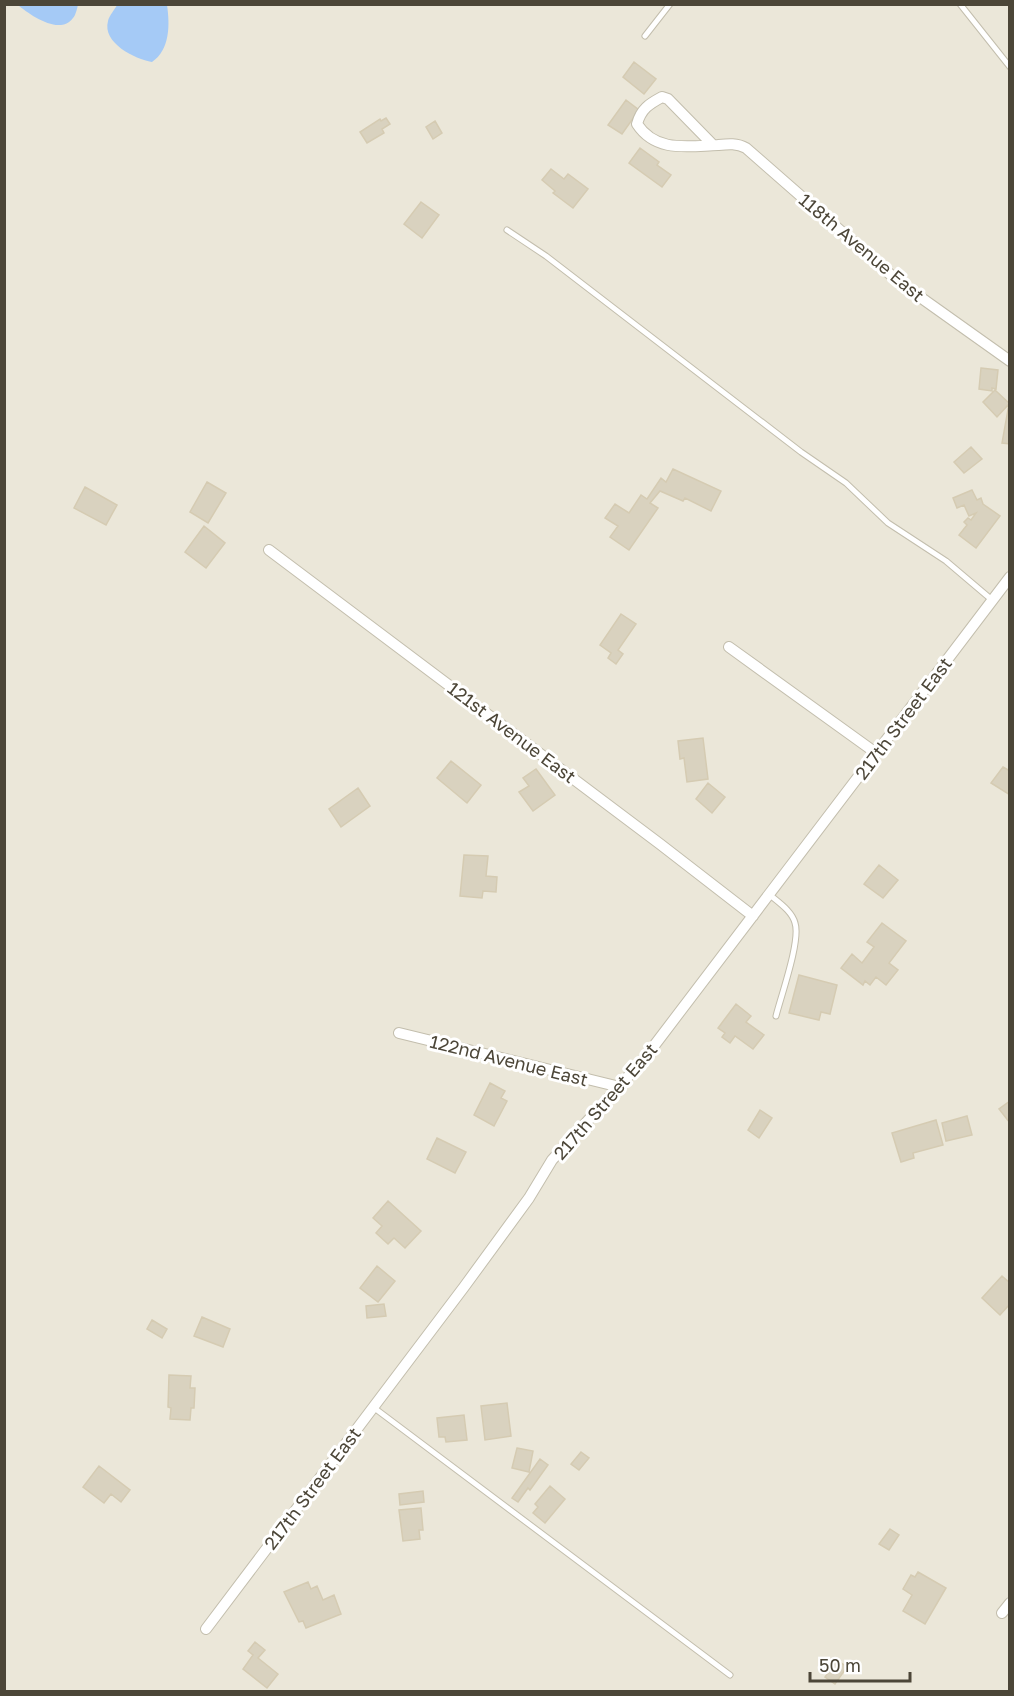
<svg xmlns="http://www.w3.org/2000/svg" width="1014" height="1696" font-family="'Golos Text',sans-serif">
<rect width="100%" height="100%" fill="#f6f4eb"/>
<!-- residential -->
<path fill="#ebe7d9" d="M5,5H1009V1691H5Z"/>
<!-- water -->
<path fill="#a5caf6" d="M18,5H78C77,8 76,15 73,18C60,36 30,15 18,5Z
M117,5H167C170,25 170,50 152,62C135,59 102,43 108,21C109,16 115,9 117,5Z"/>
<!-- building -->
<path fill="#d9d2bf" stroke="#d5cbb2" stroke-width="1.5" d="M634,62L656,79L644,94L623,77Z
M626,100L639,110L622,134L608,125Z
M386,118L390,124L382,129L384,133L367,143L360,132L380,119L381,121Z
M435,121L442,133L433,139L426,127Z
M640,148L659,162L657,165L671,175L662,187L629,163Z
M551,169L564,179L568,174L588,189L573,208L553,193L555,191L542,180Z
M421,202L439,215L422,238L404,224Z
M981,368L998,370L996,389L992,388V391L979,389Z
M995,390L1010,404V444L1002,443L1009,404L997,417L983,402Z
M971,447L982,459L964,473L954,462Z
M673,469L721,491L711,511L685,498L683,501L660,491L650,503L658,508L629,550L610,537L618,526L605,518L615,504L629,513L641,495L647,499L661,478L666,482Z
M207,482L226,493L208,523L190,512Z
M85,487L117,505L106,525L74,508Z
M972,490L977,500L981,498L983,504L1000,516L976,548L959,535L967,525L964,522L968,518L971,520L976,513L969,516L964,505L957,508L953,498Z
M204,526L225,543L206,568L185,552Z
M621,614L636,624L618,650L623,654L616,664L608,658L611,653L600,645Z
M703,738L708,779L687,782L684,758L680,759L678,741Z
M451,761L481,785L467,803L437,778Z
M1003,767L1010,771V795L991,783Z
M536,769L555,795L533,811L519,792L529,786L523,778Z
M708,783L725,797L712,813L696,799Z
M358,788L370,806L341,827L329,809Z
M464,855L488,856L486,876L497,877L496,892L483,891L482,898L460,896Z
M879,865L898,880L883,898L864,884Z
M882,923L906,941L889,963L898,970L886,985L876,977L870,985L865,981L863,985L841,968L852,954L862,963L874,947L867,942Z
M799,975L837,985L830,1014L821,1012L819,1020L789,1013Z
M736,1004L751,1016L746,1022L764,1035L753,1049L735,1036L730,1043L722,1037L725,1033L718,1028Z
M490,1083L505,1091L501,1098L507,1101L494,1126L474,1115Z
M1010,1101V1123L999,1109Z
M760,1110L772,1118L759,1138L748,1130Z
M967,1116L972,1135L946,1141L942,1123Z
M936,1120L943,1145L913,1153L914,1158L901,1162L892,1133Z
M437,1138L466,1152L455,1173L427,1159Z
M388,1201L421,1231L405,1248L394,1238L388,1244L376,1233L382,1226L373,1218Z
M377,1266L395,1281L378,1302L360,1288Z
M1002,1276L1010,1283V1304L1000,1315L982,1298Z
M384,1304L386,1316L367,1318L366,1306Z
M202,1317L230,1329L223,1347L194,1336Z
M152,1320L167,1329L162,1338L147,1329Z
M169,1375L191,1376L190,1388H195L194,1408H191L190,1420L170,1419L171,1408L168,1407Z
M507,1403L511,1436L485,1440L481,1406Z
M464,1415L467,1440L446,1442L445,1437H439L437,1418Z
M517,1448L533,1451L529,1472L512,1468Z
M581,1452L589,1458L579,1470L571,1464Z
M540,1459L548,1465L530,1490L528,1488L518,1502L512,1498Z
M99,1466L130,1490L121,1502L111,1494L104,1503L83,1487Z
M550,1486L565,1499L545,1523L533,1513L538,1507L535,1504Z
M423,1491L424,1502L400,1505L399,1494Z
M421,1508L423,1530H419L420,1539L403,1541L399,1510Z
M890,1529L899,1535L889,1550L879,1544Z
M918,1572L946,1588L925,1624L903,1611L912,1595L903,1589L911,1575L915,1577Z
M308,1582L311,1589L317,1586L323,1600L334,1595L341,1614L306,1628L303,1621L299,1622L284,1592Z
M255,1642L265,1650L258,1658L278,1674L267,1688L243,1669L253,1655L248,1651Z
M837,1660L847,1667L835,1684L825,1677Z"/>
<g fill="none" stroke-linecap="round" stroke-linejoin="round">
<defs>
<path id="lane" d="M960,4L1010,67
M645,36L670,4
M507,230L546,256L801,452L846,483L888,523L946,561L992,600
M770,895C778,902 792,911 795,923C801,940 781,996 776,1016
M373,1407L730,1675"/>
<path id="street" d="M713,145L668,99L662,97C649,104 641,109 637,124C656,153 688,146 718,145C728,144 737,143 746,148L899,282L1010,361
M269,550L660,844L753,916
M729,647L876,753
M399,1033L620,1087
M1002,1613L1010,1603
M206,1629L464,1287L529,1198L552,1160L644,1059L1010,577"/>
</defs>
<!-- lane casing -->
<use href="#lane" stroke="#c3bead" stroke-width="7"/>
<!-- street casing -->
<use href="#street" stroke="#c3bead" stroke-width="12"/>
<!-- lane -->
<use href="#lane" stroke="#fff" stroke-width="5"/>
<!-- street -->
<use href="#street" stroke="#fff" stroke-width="10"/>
</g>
<g text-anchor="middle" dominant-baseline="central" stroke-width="6" stroke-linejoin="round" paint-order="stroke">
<!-- street labels -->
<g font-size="18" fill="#4c4638" stroke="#fff">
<text transform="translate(862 247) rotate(40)">118th Avenue East</text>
<text transform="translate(903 718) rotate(-53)">217th Street East</text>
<text transform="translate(512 732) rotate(37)">121st Avenue East</text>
<text transform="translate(509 1060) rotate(14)">122nd Avenue East</text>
<text transform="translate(605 1101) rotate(-49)">217th Street East</text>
<text transform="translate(312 1488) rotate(-53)">217th Street East</text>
</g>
</g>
<!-- border -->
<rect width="1014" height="1696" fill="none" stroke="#4c4638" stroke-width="12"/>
<!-- scale -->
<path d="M810 1672v9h100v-9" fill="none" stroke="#4c4638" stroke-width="3"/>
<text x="819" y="1672" font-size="18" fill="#4c4638" stroke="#ffffff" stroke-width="4.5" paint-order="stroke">50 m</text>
</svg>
